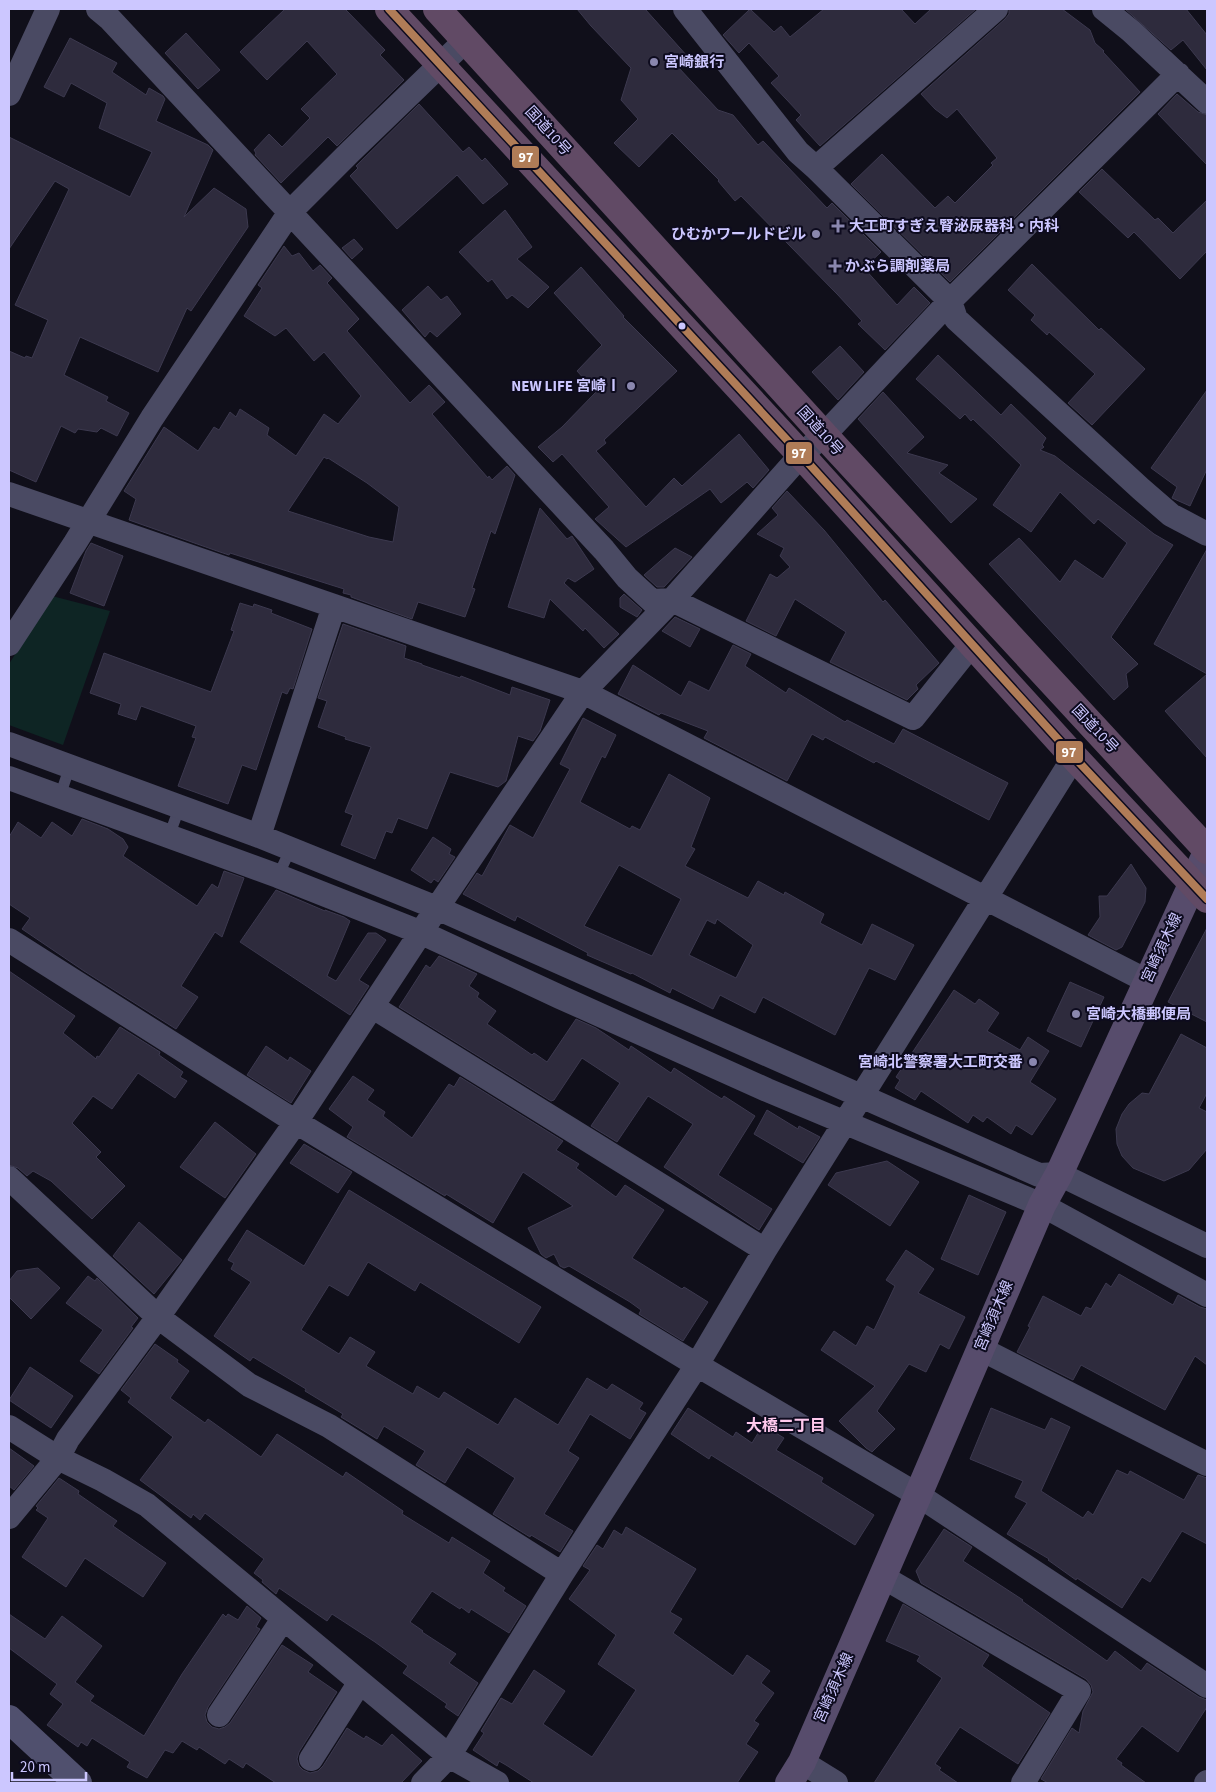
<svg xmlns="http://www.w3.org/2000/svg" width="1216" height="1792" font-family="'Source Sans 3','Noto Sans JP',sans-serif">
<rect width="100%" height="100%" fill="#100f1a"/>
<!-- green -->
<path fill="#0e2524" d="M52,596L110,611L63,745L9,725V664Z"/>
<!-- building -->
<path fill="#2e2b3d" stroke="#3c394f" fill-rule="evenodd" d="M285,9H345L385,50L380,55L404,80L337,146L328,137L281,183L255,155L256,153L254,150L269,134L282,147L310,118L301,109L337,74L307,41L267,80L240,52Z
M577,9H645L688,57L678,67L718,110L733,115L758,145L763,141L827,208L832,203L881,252L864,268L897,305L914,287L930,303L885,350L858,324L862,321L837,294L741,196L735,201L718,181L719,180L672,133L639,167L614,143L638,119L621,100L631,68L591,26Z
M750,9L774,32L781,26L790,37L824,9H901L915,24L931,9H976L820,146L796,120L801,115L771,83L779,76L749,43L739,53L723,35Z
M1009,9H1062L1090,30L1095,43L1104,51L1103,52L1140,92L950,282L851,184L882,154L935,208L948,196L955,203L993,165L991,163L997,158L957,109L947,118L935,109L921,94L1005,19L1009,14Z
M1125,9H1186L1207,35V70L1183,40L1171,50Z
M186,33L220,70L198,89L165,53Z
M70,38L117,63L112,72L146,95L149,88L163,96L165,99L156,121L208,145L213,150L184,217L214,188L246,209L248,227L191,311L187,308L158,372L80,337L64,375L108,397L106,401L129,413L117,436L101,428L97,432L78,429L75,433L61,426L36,482L9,470V351L25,358L26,356L32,358L48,320L15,305L69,189L55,181L9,249V137L130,197L152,152L99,128L107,103L71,83L64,97L44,87Z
M1177,94L1198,112L1207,115V165L1158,114Z
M419,104L463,152L469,147L482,161L485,158L508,184L483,204L457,175L397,229L350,176L358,168L356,166Z
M1102,169L1155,220L1158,218L1173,233L1207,200V251L1180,279L1134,232L1128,238L1079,192Z
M505,210L532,247L517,259L549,287L528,308L512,295L507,299L492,279L488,282L459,252Z
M354,239L363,249L352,259L342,248Z
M284,246L292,256L299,253L313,271L320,265L332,278L327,283L359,319L347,331L410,403L429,385L445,402L432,414L488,478L489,476L492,480L507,466L515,475L495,534L491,531L472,588L475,589L465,617L418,602L412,619L351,597V595L343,593L344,589L230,553L229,555L220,552L129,520L136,499L124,491L164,427L198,451L214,427L219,430L230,412L236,417L240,409L269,428L267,435L296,456L324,414L338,424L361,396L324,352L314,361L286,328L275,336L244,316L262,288L258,285ZM324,457L327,459L328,458L367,483L399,507L393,542L369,537L288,511Z
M1032,264L1099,330L1101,328L1145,369L1092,425L1068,403L1095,374L1049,332L1047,335L1031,320L1035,315L1008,290Z
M581,267L624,316L623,317L677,371L604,440L606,443L596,451L646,507L674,478L682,486L739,434L769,470L753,488L747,482L721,503L710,489L626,547L595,519L609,507L562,454L553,462L538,447L562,427L596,392L577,371L602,345L554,293Z
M428,286L441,300L447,296L461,314L437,337L430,331L425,337L402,310Z
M840,346L864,372L838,400L812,372Z
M938,355L1001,415L1011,404L1046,438L1042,445L1044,447L1040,450L1055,456L1154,534L1173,545L1111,637L1138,664L1126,674L1128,687L1114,700L989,564L1019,538L1060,582L1075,560L1103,579L1127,543L1098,519L1094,524L1060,492L1031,532L993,505L1021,465L973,419L971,421L965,414L960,419L916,379Z
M1207,390V469L1190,506L1172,498L1177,487L1151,468Z
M883,392L924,437L907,453L948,465L939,473L977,499L951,523L858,419Z
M787,491L824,530L883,602L885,600L939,663L916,685L918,689L907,700L830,662L846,632L795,599L776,636L746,621L770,574L777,578L790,567L780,556L784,548L757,534L778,515L772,508Z
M540,508L567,539L572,536L594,569L575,582L568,578L564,583L619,634L604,648L585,628L583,631L550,599L544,618L508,607Z
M91,543L123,556L104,606L70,593L86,551Z
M675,548L692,557L664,587H657L644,575Z
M1207,549V758L1165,711L1207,674L1154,644Z
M624,594L642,610L637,617L620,607V598Z
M240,603L253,607L254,604L272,610L271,613L312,629L293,689L290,688L287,694L282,692L256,770L242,765L228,804L178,786L196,738L192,737L196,726L141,706L136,720L118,714L121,704L90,693L104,653L211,692L234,631L231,630Z
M675,617L700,629L690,647L662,631Z
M343,624L406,646L404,658L422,664V665L460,678L461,676L510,695L512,687L550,700L540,731L533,741L518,736L506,781L498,787L450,772L427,829L398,818L392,833L386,831L375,859L341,845L353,815L345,812L371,747L345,739L346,737L318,727L327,701L318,698Z
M733,645L751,654L745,666L786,693L789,688L845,722L847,720L894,744L903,729L1008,783L989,820L876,761L874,763L825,737L823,740L812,734L787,781L704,738L708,731L661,713L659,715L618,694L633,665L681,696L689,681L709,691Z
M583,718L616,735L605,758L602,756L580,802L630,829L632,826L640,830L669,774L710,798L691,847L695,849L685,866L748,898L758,881L784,895L785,892L824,914L820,923L862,945L872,924L914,945L895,980L869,968L835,1035L763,997L755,1013L720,995L713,1009L672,988L670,993L632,973L631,974L587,955L588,953L517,916L515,921L463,894L477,873L482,876L510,825L533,838L570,769L560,764ZM619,865L681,899L652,956L584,926ZM717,919L753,945L736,978L689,955L707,920L715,924Z
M82,819L108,829L123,839L128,847L123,856L197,906L212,884L218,888L224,871L244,878L222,937L215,932L181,986L198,997L176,1029L84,971L22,929L30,918L9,904V837L18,822L41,838L52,822L72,836Z
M433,837L451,849L449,854L455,857L438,882L434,879L431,883L411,870Z
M1131,864L1146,888L1145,902L1122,947L1116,950L1088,935L1100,917L1099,896H1107Z
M276,890L325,911V910L344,917L350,921L327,976L336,981L368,933H376L386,940L359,980L369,986L350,1015L240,942Z
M1207,928V1022L1168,1002Z
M439,956L477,974L469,986L479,993L477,997L496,1011L487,1024L532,1055L534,1053L547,1062L576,1019L596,1028L629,1050L631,1046L671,1073L674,1068L709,1091L722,1099L724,1096L755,1116L718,1175L772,1209L759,1230L664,1167L693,1124L648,1096L617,1142L591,1126L620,1083L582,1058L554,1100L551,1101L399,1007L426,965L430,968Z
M9,971L75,1016L63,1033L96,1059L97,1056L99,1057L120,1027L160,1052L159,1055L183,1072L180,1077L187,1081L175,1098L138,1073L112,1109L93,1096L72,1123L101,1152L96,1157L125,1186L92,1219L51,1181L33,1171L27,1176L18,1168L9,1165Z
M1070,982L1104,997L1081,1047L1047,1031Z
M954,990L975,1004L979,999L999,1013L987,1031L1020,1050L1028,1037L1049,1051L1030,1082L1056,1099L1032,1135L1016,1125L1011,1134L987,1117L983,1122L973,1115L968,1123L921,1091L915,1100L895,1088L900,1080L896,1077Z
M1181,1034L1207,1048V1093L1199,1108L1207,1112V1149L1189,1170L1164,1181L1133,1168L1122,1156L1117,1144L1116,1129L1122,1114L1129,1104L1142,1093L1149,1094Z
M266,1046L288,1061L290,1057L311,1071L291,1103L247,1075Z
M353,1076L374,1090L367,1100L385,1112L383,1116L412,1138L449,1084L454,1087L460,1077L563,1141L556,1150L579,1164L576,1168L616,1197L625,1185L664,1210L632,1258L682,1289L684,1287L708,1302L683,1341L639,1314L641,1310L630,1302L569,1266L564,1268L560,1266L554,1254L546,1258L541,1254L528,1228L573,1206L523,1172L493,1223L446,1194L445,1196L347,1137L353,1127L329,1109Z
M767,1110L798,1129L799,1126L820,1137L803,1163L754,1134Z
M215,1122L256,1154L225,1198L180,1167Z
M304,1144L352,1172L338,1193L290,1163Z
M887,1161L919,1182L890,1226L828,1185L836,1173Z
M349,1190L541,1307L519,1343L420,1282L415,1291L368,1262L348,1296L329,1285L301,1330L339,1354L350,1337L375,1352L366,1366L413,1394L417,1386L439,1399L444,1392L498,1425L515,1398L558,1425L587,1378L607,1390L612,1384L643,1403L639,1409L646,1413L630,1439L590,1414L568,1451L579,1458L544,1514L573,1531L560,1552L531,1535L530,1537L493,1514L515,1478L467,1447L445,1483L416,1465L425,1451L384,1426L377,1439L341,1417L343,1414L305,1391L306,1389L253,1357L250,1361L214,1336L251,1282L231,1269L234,1263L228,1260L247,1230L304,1266Z
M969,1195L1006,1212L978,1275L941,1259Z
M139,1222L182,1260L154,1294L113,1256Z
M906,1250L934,1269L918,1293L965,1317L949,1349L940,1344L926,1372L909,1364L877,1411L895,1429L872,1452L866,1448L839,1421L875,1386L821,1350L834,1331L856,1346L867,1326L874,1330L895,1286L886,1280Z
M38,1268L60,1288L31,1319L9,1297V1281L17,1271Z
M1119,1274L1173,1305L1178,1295L1200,1307L1207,1309V1365L1195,1356L1165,1410L1081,1365L1073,1380L1017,1352L1030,1327L1028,1326L1043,1296L1081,1316L1086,1307L1091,1309L1106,1283L1111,1287Z
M88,1276L95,1281L97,1278L138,1318L131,1327L133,1328L99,1374L80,1361L103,1330L66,1303Z
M155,1344L178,1360L177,1362L189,1371L170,1398L205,1423L208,1419L261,1457L277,1434L343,1477L346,1472L403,1511L402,1514L449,1543L452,1537L490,1561L483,1573L505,1588L503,1591L526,1606L509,1633L471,1609L469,1613L461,1607L460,1609L432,1591L410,1622L423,1631L422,1632L456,1654L449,1663L478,1683L458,1716L445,1707L447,1704L403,1673L408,1666L375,1642L332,1614L327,1621L279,1588L276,1594L262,1582L263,1580L254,1573L264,1559L205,1513L200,1520L193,1514L191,1518L140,1480L173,1437L128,1402L131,1398L121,1390Z
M30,1367L73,1396L51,1428L9,1400Z
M688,1408L733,1437L736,1432L752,1443L763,1425L784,1438L776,1450L823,1478L821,1482L874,1515L855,1545L711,1455L709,1459L671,1434Z
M991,1408L1045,1430L1051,1418L1070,1427L1041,1491L1083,1518L1088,1511L1093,1515L1117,1470L1128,1475L1130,1471L1184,1500L1198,1475L1207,1478V1544L1182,1531L1150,1582L1142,1577L1122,1608L1077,1578L1076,1580L1048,1560L1049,1559L1007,1534L1027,1503L1015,1497L1023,1481L970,1459Z
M9,1448L34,1466L14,1490L9,1486Z
M59,1478L79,1491L78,1494L117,1521L113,1526L166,1563L143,1597L85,1558L66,1587L22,1557L48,1518L36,1510L38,1508L36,1506Z
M626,1527L696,1569L670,1612L682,1619L673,1633L733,1676L747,1655L770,1671L761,1683L774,1693L754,1721L759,1724L746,1744L758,1752L737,1783H534L506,1765L499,1761L497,1766L473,1750L484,1733L481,1731L501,1698L512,1704L534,1670L565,1691L543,1724L592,1757L636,1690L598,1664L616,1635L569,1599L590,1570L583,1566L597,1545L603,1549L614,1530L622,1535Z
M944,1529L972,1547L963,1561L1023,1600L1022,1601L1107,1661L1115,1651L1141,1671L1147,1663L1199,1697L1207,1700V1707L1178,1752L1142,1726L1116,1759L1122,1763L1121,1765L1146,1783H1048L1041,1779L1072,1728L1079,1733L1083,1711L1093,1692L1091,1685L1086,1679L921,1583L916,1571Z
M903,1604L989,1655L982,1666L1050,1713L1018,1764L960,1727L935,1764L941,1768L939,1770L958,1783H874L942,1678L917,1661L920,1656L886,1641Z
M247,1606L261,1618L256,1627L260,1629L208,1707L205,1715L207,1722L212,1727L219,1729L225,1727L230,1723L282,1645L313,1665L308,1672L337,1692L299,1752L297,1759L299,1766L303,1770L310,1773L318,1771L323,1766L347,1728L364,1739L366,1736L382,1746L392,1734L422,1761L401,1783H276L246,1763L243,1768L229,1759L225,1764L199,1747L197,1750L182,1741L173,1753L165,1750L147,1778L127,1767L130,1762L92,1738L87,1746L81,1742L78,1747L47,1725L63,1704L50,1694L57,1684L9,1648V1614L45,1639L62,1616L102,1646L75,1682L94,1696L90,1701L144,1736L182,1674L223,1614L226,1617L228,1614L238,1620Z"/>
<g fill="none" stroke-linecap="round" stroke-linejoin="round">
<!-- lane -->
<path stroke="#4a4a63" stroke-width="11" d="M60,796L70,766
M169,836L180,806
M278,876L291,848"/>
<!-- street -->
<path stroke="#4a4a63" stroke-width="24" d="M98,9L110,19L604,550L627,578L652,601L672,600L913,718L972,644
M685,9L798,152L816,168L950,301L956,319L1141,489L1171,515L1207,534
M1104,9L1131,31L1207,102
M9,94L48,9
M816,168L996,9
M9,494L583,692L1147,981
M9,644L75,543L152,418L290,212L351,151L466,40
M9,744L259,836L437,908L1039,1175L1059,1174L1207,1246
M9,778L278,876L422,933L560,997L767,1090L1042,1205L1207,1295
M259,836L334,606
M9,940L296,1122L697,1365L918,1495L1207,1686
M373,1007L765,1250
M9,1178L158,1317L249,1385L329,1426L562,1574
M981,1349L1207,1464
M9,1427L58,1458L103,1480L147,1505L449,1756L497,1783
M9,1517L58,1458L68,1439L158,1317L296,1122L437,908L583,692L672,600L801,455L824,435L950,301L1178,74
M883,1577L1079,1691L1023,1783
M219,1715L283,1619
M311,1759L360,1682
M802,1762L836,1783
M423,1783L449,1756L562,1574L697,1365L765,1250L1074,757
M1206,1783L1207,1782"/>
<!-- secondary -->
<path stroke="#50506e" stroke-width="28" d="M9,1719L78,1783"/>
<!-- primary -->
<path stroke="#574c6c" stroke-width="28" d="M789,1783L802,1762L918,1495L1042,1205L1059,1174L1207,852"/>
<!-- highway -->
<path stroke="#614a65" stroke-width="28" d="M389,9L801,455L1074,757L1207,899
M437,9L824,435L1207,850"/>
<defs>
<path id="bus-1" d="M389,9L801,455L1074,757L1207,899"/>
</defs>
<!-- bus-1 casing -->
<use href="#bus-1" stroke="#0d0b1e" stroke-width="11"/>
<!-- bus-1 -->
<use href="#bus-1" stroke="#b07c57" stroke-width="8"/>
</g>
<!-- markers -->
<g fill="#8a87af" stroke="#0d0b1e" stroke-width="2">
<circle cx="654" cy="62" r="5"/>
<path d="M835.5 218.5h5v5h5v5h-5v5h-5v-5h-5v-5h5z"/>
<circle cx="816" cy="234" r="5"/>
<path d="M832.5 258.5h5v5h5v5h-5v5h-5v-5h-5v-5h5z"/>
<circle cx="631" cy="386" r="5"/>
<circle cx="1076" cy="1014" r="5"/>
<circle cx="1033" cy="1062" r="5"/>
</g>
<circle fill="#ccc7ff" stroke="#0d0b1e" stroke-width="2" cx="682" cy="326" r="4.5"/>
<g text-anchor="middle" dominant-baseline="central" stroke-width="4" stroke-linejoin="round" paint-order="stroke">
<!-- poi labels -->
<g font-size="15" font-weight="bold" fill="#ccc7ff" stroke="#0d0b1e" text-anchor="start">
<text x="664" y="62">宮崎銀行</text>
<text x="849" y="226">大工町すぎえ腎泌尿器科・内科</text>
<text x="806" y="234" text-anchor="end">ひむかワールドビル</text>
<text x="845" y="266">かぶら調剤薬局</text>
<text x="621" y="386" text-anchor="end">NEW LIFE 宮崎Ⅰ</text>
<text x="1086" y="1014">宮崎大橋郵便局</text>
<text x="1023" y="1062" text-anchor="end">宮崎北警察署大工町交番</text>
</g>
<!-- street labels -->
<g font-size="15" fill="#ccc7ff" stroke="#0d0b1e">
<text transform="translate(548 131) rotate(48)">国道10号</text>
<text transform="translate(820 431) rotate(48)">国道10号</text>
<text transform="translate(1095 729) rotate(47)">国道10号</text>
<text transform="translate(1162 948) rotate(-65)">宮崎須木線</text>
<text transform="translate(994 1316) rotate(-67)">宮崎須木線</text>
<text transform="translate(834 1688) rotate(-66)">宮崎須木線</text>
</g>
<!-- neighbourhood labels -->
<g font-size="16" font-weight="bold" fill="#ffc9ed" stroke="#0d0b1e">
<text x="786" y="1426">大橋二丁目</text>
</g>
</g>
<g stroke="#0d0b1e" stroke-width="2">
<rect x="511" y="145" width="29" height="24" rx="5" fill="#b07c57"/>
<rect x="785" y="441" width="28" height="24" rx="5" fill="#b07c57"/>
<rect x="1055" y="740" width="29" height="24" rx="5" fill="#b07c57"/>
</g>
<g font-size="14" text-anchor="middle" font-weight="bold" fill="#fff">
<text x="526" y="162">97</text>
<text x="799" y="458">97</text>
<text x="1069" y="757">97</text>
</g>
<!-- border -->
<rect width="1216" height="1792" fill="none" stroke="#ccc7ff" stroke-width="20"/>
<!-- scale -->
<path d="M12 1772v8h74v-8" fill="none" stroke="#ccc7ff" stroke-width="2.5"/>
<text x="20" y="1772" font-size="15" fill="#ccc7ff" stroke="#0d0b1e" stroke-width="4" paint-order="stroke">20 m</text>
</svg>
